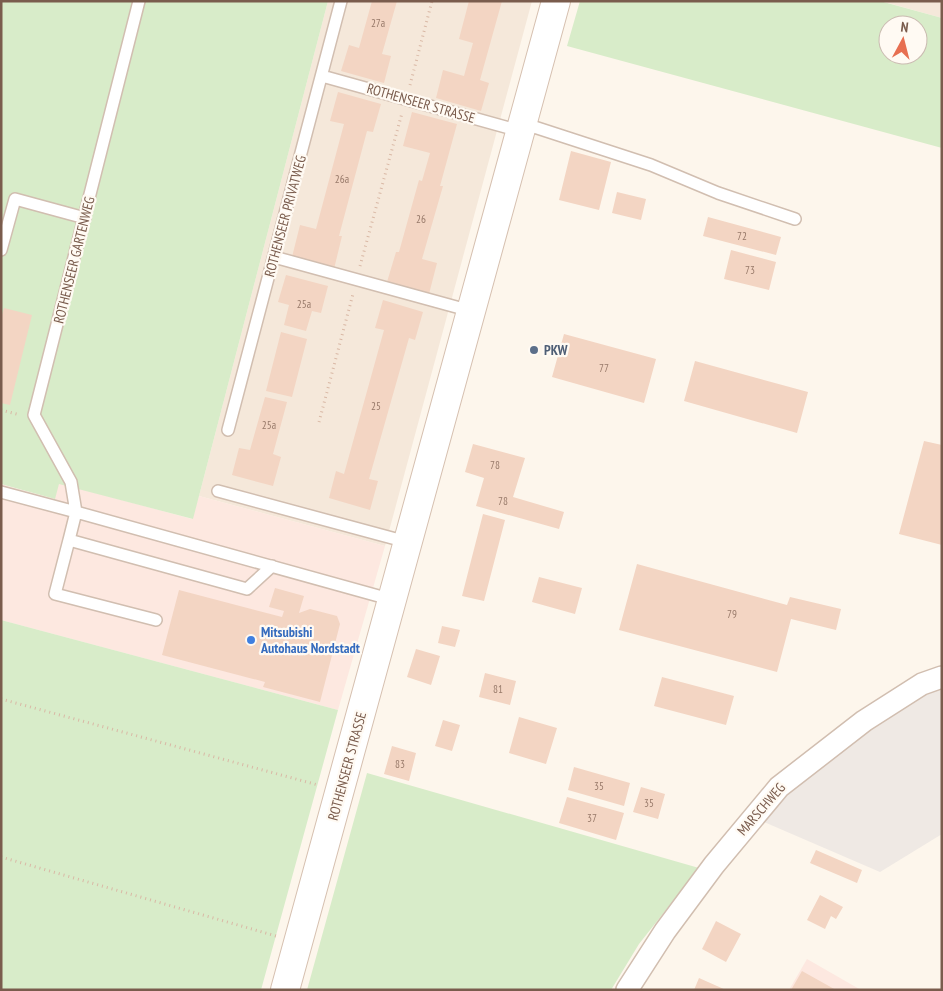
<svg xmlns="http://www.w3.org/2000/svg" width="943" height="991" font-family="'PT Sans Narrow',sans-serif">
<rect width="100%" height="100%" fill="#fdf6ec"/>
<!-- residential -->
<path fill="#f5e8da" d="M328,1H532L385,546L199,496Z
M881,1H942V18Z"/>
<!-- commercial -->
<path fill="#fde8e0" d="M59,483L192,519L199,496L385,546L338,710L1,620V484L54,499Z
M807,959L861,990H789Z"/>
<!-- industrial -->
<path fill="#efe9e4" d="M942,686V834L880,872L764,822L802,777L931,689Z"/>
<!-- green -->
<path fill="#d8ecc9" fill-rule="evenodd" d="M1,1H328L193,519L59,484L55,499L1,484Z
M580,1H880L942,18V148L567,46ZM888,25H918V55H888Z
M1,620L338,710L261,990H1Z
M367,773L699,868L639,944L611,990H307Z"/>
<!-- building -->
<path fill="#f3d5c3" d="M372,1H397L382,54L391,56L384,83L341,71L349,45L359,48Z
M469,1H502L480,80L489,83L481,111L436,98L443,70L464,76L473,43L459,39Z
M338,92L381,104L373,132L367,131L339,236H342L334,269L292,257L300,225L316,229L344,124L330,121Z
M412,112L457,124L440,186H443L422,259L437,263L429,294L387,282L396,252H399L419,180L422,181L430,153L403,146Z
M571,151L611,162L599,210L559,200Z
M617,192L646,199L641,220L612,213Z
M708,217L781,237L776,255L703,236Z
M731,250L776,262L769,290L724,279Z
M286,275L328,286L321,313L312,311L306,331L284,325L289,305L278,302Z
M383,300L423,312L415,340L409,338L369,479L378,481L370,510L329,498L336,471L344,474L384,330L375,328Z
M4,308L32,315L10,405L1,403V318Z
M281,332L307,339L292,397L266,391Z
M564,334L656,359L644,403L552,377Z
M695,361L808,392L797,433L684,401Z
M265,397L287,402L273,454L281,457L273,486L232,475L239,448L250,450Z
M924,441L942,445V545L899,534Z
M473,444L525,458L513,497L564,512L559,529L476,506L484,478L465,472Z
M483,514L505,520L484,601L462,596Z
M637,564L787,605L790,597L841,609L836,630L791,619L777,672L619,630Z
M539,577L582,588L575,614L532,602Z
M275,588L304,596L299,613L310,609L337,616L340,624L320,702L263,687L265,682L162,655L179,590L282,617L284,611L269,607Z
M442,626L460,630L455,647L438,643Z
M416,649L440,656L431,685L407,677Z
M485,673L516,681L510,705L479,697Z
M662,677L734,696L726,725L654,706Z
M519,717L557,728L546,764L509,753Z
M443,720L460,725L452,751L435,746Z
M392,746L416,753L409,781L384,774Z
M574,767L630,783L624,806L568,790Z
M641,787L665,794L658,819L633,812Z
M567,797L624,813L616,840L559,823Z
M816,850L862,870L857,883L810,863Z
M820,895L843,907L836,919L831,916L825,929L807,920Z
M716,921L741,934L726,962L702,949Z
M802,971L836,990H791Z
M699,978L726,990H694Z"/>
<g fill="none" stroke-linecap="round" stroke-linejoin="round">
<defs>
<path id="lane" d="M322,76L520,131
M522,123L651,165L718,193L795,219
M1,250L15,199L85,218
M274,257L471,311
M228,430L341,1
M218,491L407,542
M1,492L76,512L71,482L34,415L139,1
M69,540L55,594L156,620
M272,566L247,589L69,540L76,512L393,600"/>
<path id="street" d="M627,990L665,931L714,865L779,787L864,721L922,684L942,677"/>
<path id="secondary" d="M285,990L556,1"/>
</defs>
<!-- lane casing -->
<use href="#lane" stroke="#d1beb0" stroke-width="14"/>
<!-- street casing -->
<use href="#street" stroke="#d1beb0" stroke-width="24"/>
<!-- secondary casing -->
<use href="#secondary" stroke="#d6c0b0" stroke-width="30"/>
<!-- path -->
<path stroke="#d9b8a5" stroke-width="3" stroke-dasharray="1 4" stroke-linecap="butt" d="M410,85L432,1
M360,266L402,113
M1,410L20,415
M319,422L353,294
M1,699L318,785
M1,857L276,936"/>
<!-- lane -->
<use href="#lane" stroke="#fff" stroke-width="11"/>
<!-- street -->
<use href="#street" stroke="#fff" stroke-width="21"/>
<!-- secondary -->
<use href="#secondary" stroke="#fff" stroke-width="28"/>
</g>
<!-- markers -->
<circle fill="#5c6f8a" stroke="#fffaf3" stroke-width="2" cx="534" cy="350" r="5"/>
<circle fill="#3f7fe0" stroke="#fffaf3" stroke-width="2" cx="251" cy="640" r="5"/>
<g text-anchor="middle" dominant-baseline="central" stroke-width="4.5" stroke-linejoin="round" paint-order="stroke">
<!-- number labels -->
<g font-size="11" fill="#987a6a">
<text x="378" y="23">27a</text>
<text x="342" y="179">26a</text>
<text x="421" y="219">26</text>
<text x="742" y="236">72</text>
<text x="750" y="270">73</text>
<text x="304" y="304">25a</text>
<text x="604" y="368">77</text>
<text x="376" y="406">25</text>
<text x="269" y="425">25a</text>
<text x="495" y="465">78</text>
<text x="503" y="501">78</text>
<text x="732" y="614">79</text>
<text x="498" y="689">81</text>
<text x="400" y="764">83</text>
<text x="599" y="786">35</text>
<text x="649" y="803">35</text>
<text x="592" y="818">37</text>
</g>
<!-- street labels -->
<g font-size="14" fill="#7a5c4d" stroke="#fffaf3">
<text transform="translate(421 103) rotate(16)">ROTHENSEER STRASSE</text>
<text transform="translate(285 216) rotate(-75)">ROTHENSEER PRIVATWEG</text>
<text transform="translate(74 260) rotate(-76)">ROTHENSEER GARTENWEG</text>
<text transform="translate(347 766) rotate(-75)">ROTHENSEER STRASSE</text>
<text transform="translate(761 809) rotate(-49)">MARSCHWEG</text>
</g>
<!-- service labels -->
<g font-size="14" font-weight="bold" fill="#4e5e75" stroke="#fffaf3" text-anchor="start">
<text x="544" y="350">PKW</text>
</g>
<!-- shop labels -->
<g font-size="14" font-weight="bold" fill="#366cbe" stroke="#fffaf3" text-anchor="start">
<text x="261" y="632">Mitsubishi<tspan x="261" dy="16">Autohaus Nordstadt</tspan></text>
</g>
</g>
<!-- border -->
<rect width="943" height="991" fill="none" stroke="#7a5c4d" stroke-width="5"/>
<!-- north arrow -->
<g transform="translate(903 40) rotate(7)"><circle r="24" fill="#fffaf3" stroke="#cabbb1"/>
<path d="M0-4L9 19L0 12L-9 19Z" fill="#e76f51"/>
<text y="-8" font-size="14" font-weight="bold" text-anchor="middle" fill="#7a5c4d">N</text>
</g>
</svg>
